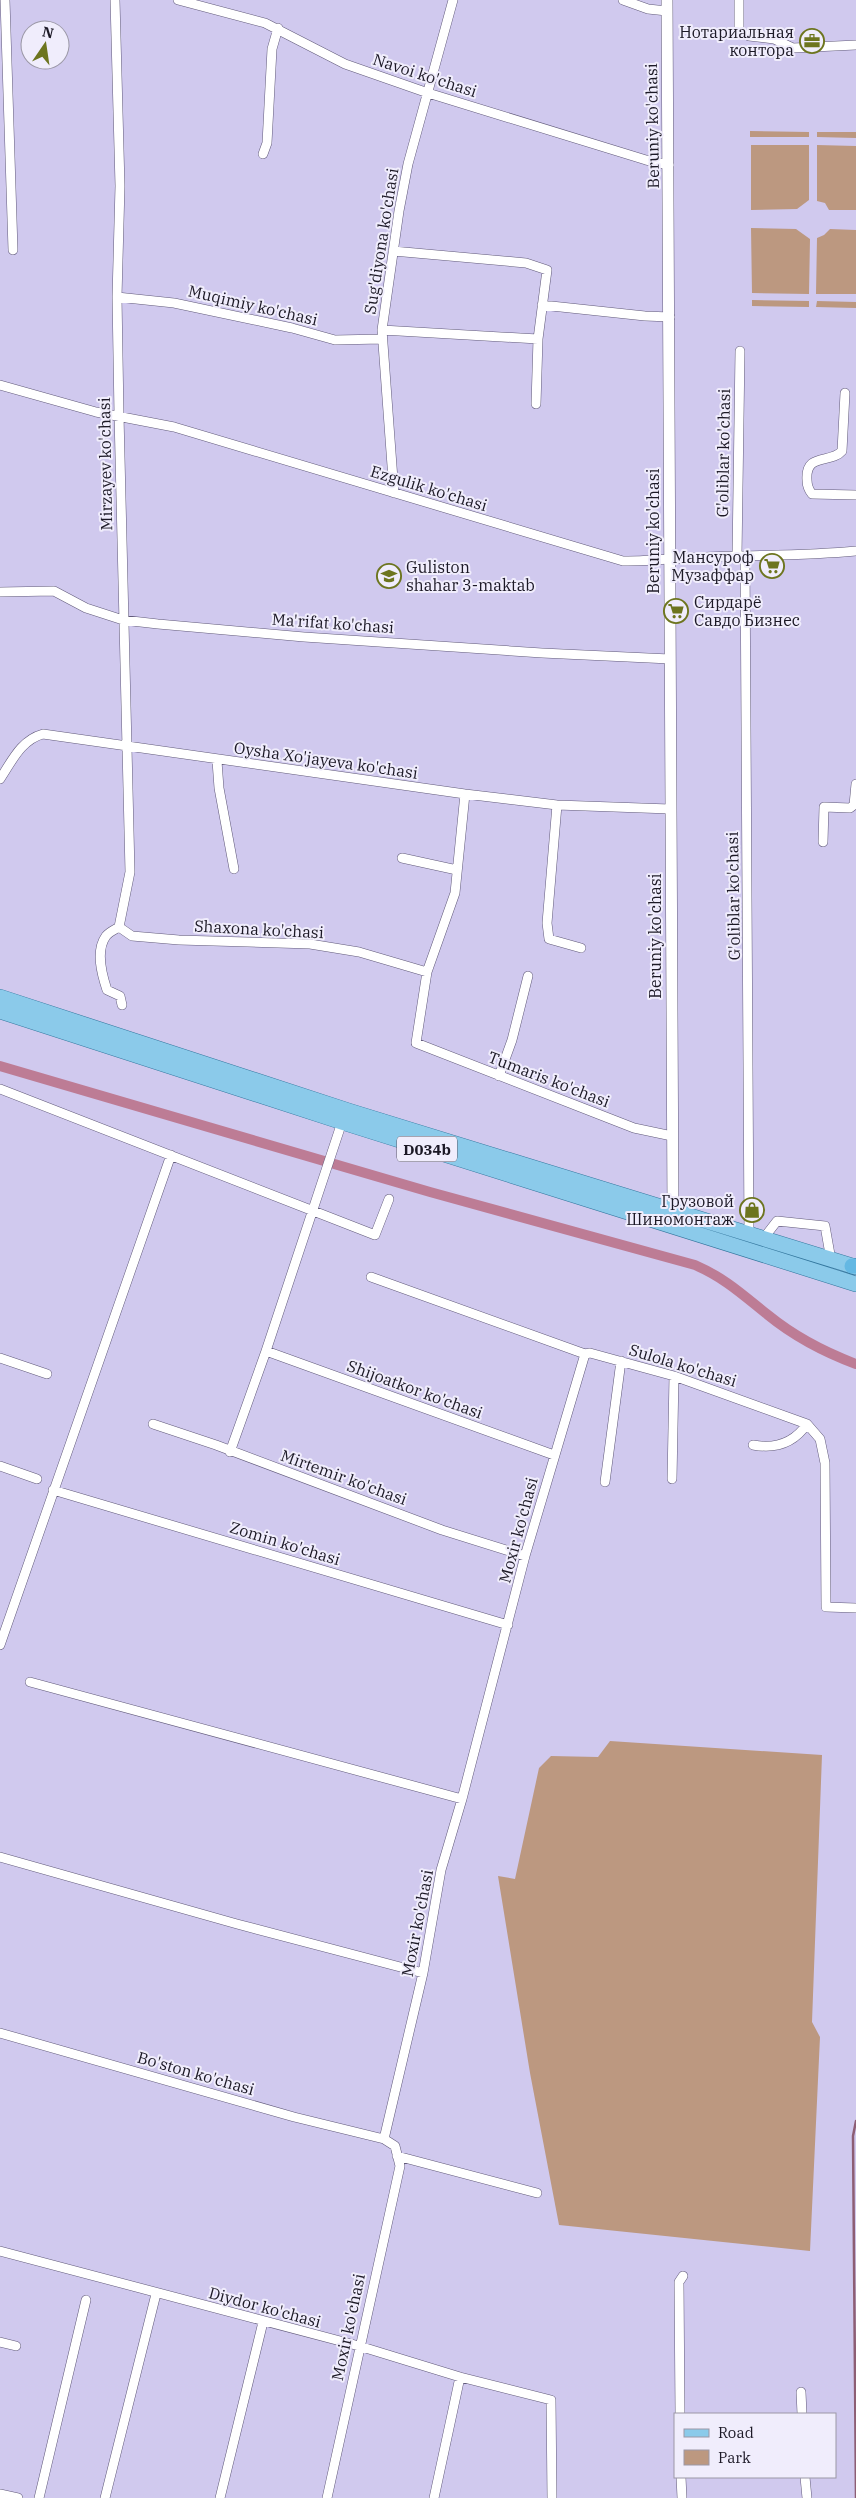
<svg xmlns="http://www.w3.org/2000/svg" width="856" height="2498" font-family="'IBM Plex Serif',serif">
<rect width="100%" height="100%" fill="#d0c9ee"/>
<!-- green -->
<path fill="#bc9880" d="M750,131L809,132V137H750Z
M817,132H856V138L817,137Z
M751,145H809V200L797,209L751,210Z
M817,145L856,146V210H829L825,203L817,201Z
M751,228L796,229L810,239L809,294L752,293Z
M830,229L856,230V294H816L817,238L824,235Z
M752,300L809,301V307L752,306Z
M817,301L856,302V308L816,307Z
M610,1741L822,1755L812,2022L820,2037L810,2251L559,2225L530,2073L498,1876L515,1879L539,1768L551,1756L598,1757Z"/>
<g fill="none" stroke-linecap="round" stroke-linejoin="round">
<!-- stream -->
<path stroke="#8d5e74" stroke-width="2.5" d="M856,2498L853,2136L856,2121"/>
<!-- canal -->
<path stroke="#bd7c95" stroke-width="10" d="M0,1066L430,1192L695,1265C725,1278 743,1295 768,1315C795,1337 824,1352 856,1364"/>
<defs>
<path id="minor" d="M5,0L13,250
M115,0L120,186L117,297L119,415L130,872L119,927
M178,0L265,23L345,64L428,93L646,160L669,165
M623,0L648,9L667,11
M739,0V31L749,36L774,39L793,48L856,45
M263,154L267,143L272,49L278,28
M393,251L526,263L547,270L538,339L536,404
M117,297L174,303L292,328L335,340L382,339
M542,305L645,316L670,317
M382,330L538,339
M0,385L96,412L174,427L623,561C661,561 699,556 737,556C777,555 816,555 856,551
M845,393L842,451C831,464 805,452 807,480C807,486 808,489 812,494L856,495
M394,493L382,330L399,211L408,164L453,0
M737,556L740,351
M745,556L749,1235
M0,592L54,591L86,608L123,620L158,624L304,637L542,653L670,659
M217,761L219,788L234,869
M0,779C12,761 21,740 43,734L465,794L557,805L670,809
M465,794L455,893L427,972L416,1043L634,1128L672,1136
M557,805L547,923L549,939L581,948
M823,842L824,807L850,808L854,805L856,784
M402,858L457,870
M119,927L132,936L179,940L310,944L359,952L427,972
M119,927C116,929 109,932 106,936C95,951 102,975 107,990L120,996L122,1005
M499,1076L512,1040L528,976
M0,1089L375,1235L389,1199
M763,1239L777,1221L825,1226L831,1260
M371,1277L585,1354L590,1353L674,1376L807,1424L820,1439L825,1463L826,1607L856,1608
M266,1351L554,1455
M0,1358L47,1374
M153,1424L216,1445L442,1530L525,1556
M753,1445C775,1449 794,1443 807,1424
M230,1452L266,1351L342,1122
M0,1466L37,1479
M672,1479L674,1376
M605,1482L621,1361
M53,1490L508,1625
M0,1645L171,1155
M30,1682L462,1799
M0,1857L237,1924L423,1973
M0,2033L294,2117L384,2139
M397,2156L537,2193
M0,2251L359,2346L460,2377L551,2400L552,2498
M0,2342L16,2346
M801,2392L802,2414
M680,2414L679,2282L683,2276
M681,2477L682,2498
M805,2477L807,2498
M0,2494L18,2498
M39,2498L86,2300
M105,2498L156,2294
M220,2498L263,2322
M327,2498L400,2166L395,2146L384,2139L423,1973L441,1870L462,1799L525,1556L585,1354
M434,2498L460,2377"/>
<path id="tertiary" d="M667,0L673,1212"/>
<path id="primary" d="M0,997L349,1111L856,1267
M0,1011L342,1122L856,1284"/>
<path id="trunk" d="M852,1266H856"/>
</defs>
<!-- minor casing -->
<use href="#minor" stroke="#615a7a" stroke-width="10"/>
<!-- tertiary casing -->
<use href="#tertiary" stroke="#615a7a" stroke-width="12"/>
<!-- primary casing -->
<use href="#primary" stroke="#32759c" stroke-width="16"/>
<!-- trunk casing -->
<use href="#trunk" stroke="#32759c" stroke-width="16"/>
<!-- minor -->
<use href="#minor" stroke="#fff" stroke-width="9"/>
<!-- tertiary -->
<use href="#tertiary" stroke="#fff" stroke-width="11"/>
<!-- primary -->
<use href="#primary" stroke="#8bcaea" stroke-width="15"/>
<!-- trunk -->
<use href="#trunk" stroke="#64b8e3" stroke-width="15"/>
</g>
<!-- icons -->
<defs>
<symbol id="office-ring" viewBox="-11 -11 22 22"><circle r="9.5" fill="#f0edfc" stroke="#6d751f" stroke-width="1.5"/><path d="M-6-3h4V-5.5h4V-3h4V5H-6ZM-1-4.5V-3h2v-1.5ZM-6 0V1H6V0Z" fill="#6d751f"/></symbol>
<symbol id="supermarket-ring" viewBox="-11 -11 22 22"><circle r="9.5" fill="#f0edfc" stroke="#6d751f" stroke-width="1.5"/><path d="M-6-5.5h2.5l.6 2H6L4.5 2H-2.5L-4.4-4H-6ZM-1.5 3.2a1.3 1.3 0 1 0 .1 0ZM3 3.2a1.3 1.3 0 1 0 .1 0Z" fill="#6d751f"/></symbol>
<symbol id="school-ring" viewBox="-11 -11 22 22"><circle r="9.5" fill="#f0edfc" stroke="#6d751f" stroke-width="1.5"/><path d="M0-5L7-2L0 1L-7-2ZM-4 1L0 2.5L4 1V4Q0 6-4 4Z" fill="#6d751f"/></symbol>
<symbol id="shop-ring" viewBox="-11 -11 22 22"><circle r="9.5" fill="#f0edfc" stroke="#6d751f" stroke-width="1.5"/><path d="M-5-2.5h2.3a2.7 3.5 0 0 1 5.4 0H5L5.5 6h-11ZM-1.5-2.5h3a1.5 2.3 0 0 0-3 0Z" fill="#6d751f"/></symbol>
</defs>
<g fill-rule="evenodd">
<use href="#office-ring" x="798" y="27" width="28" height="28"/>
<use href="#supermarket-ring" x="758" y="552" width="28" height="28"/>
<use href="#school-ring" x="375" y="562" width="28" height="28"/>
<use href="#supermarket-ring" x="662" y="597" width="28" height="28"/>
<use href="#shop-ring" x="738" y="1196" width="28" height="28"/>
</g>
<g text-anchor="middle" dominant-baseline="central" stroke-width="4" stroke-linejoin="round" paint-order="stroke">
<!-- shield labels -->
<rect fill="#f0edfc" stroke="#5c5966" stroke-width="1" x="397" y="1136.5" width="60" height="25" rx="4"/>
<g font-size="15" font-weight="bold" fill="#1c1926">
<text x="427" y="1149">D034b</text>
</g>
<!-- poi labels -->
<g font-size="16" fill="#1c1926" stroke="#f0edfc" text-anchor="end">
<text x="794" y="32">Нотариальная<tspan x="794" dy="18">контора</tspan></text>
<text x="754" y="557">Мансуроф<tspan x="754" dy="18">Музаффар</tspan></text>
<text x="406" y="567" text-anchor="start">Guliston<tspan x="406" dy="18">shahar 3-maktab</tspan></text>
<text x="694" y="602" text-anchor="start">Сирдарё<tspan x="694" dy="18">Савдо Бизнес</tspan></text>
<text x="734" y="1201">Грузовой<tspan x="734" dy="18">Шиномонтаж</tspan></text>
</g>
<!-- street labels -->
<g font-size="16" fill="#1c1926" stroke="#f0edfc">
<text transform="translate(425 75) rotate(18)">Navoi ko'chasi</text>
<text transform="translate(652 126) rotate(-91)">Beruniy ko'chasi</text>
<text transform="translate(381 241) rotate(-81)">Sug'diyona ko'chasi</text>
<text transform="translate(253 305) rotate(13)">Muqimiy ko'chasi</text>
<text transform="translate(723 453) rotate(-89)">G'oliblar ko'chasi</text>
<text transform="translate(105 464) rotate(-91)">Mirzayev ko'chasi</text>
<text transform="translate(429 488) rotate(17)">Ezgulik ko'chasi</text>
<text transform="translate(653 531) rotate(-90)">Beruniy ko'chasi</text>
<text transform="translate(333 623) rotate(4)">Ma'rifat ko'chasi</text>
<text transform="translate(326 760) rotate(8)">Oysha Xo'jayeva ko'chasi</text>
<text transform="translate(733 896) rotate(-91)">G'oliblar ko'chasi</text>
<text transform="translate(259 929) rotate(3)">Shaxona ko'chasi</text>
<text transform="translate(655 936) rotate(-90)">Beruniy ko'chasi</text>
<text transform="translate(549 1079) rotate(21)">Tumaris ko'chasi</text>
<text transform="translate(683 1365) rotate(17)">Sulola ko'chasi</text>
<text transform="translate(415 1389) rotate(20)">Shijoatkor ko'chasi</text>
<text transform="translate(344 1477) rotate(20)">Mirtemir ko'chasi</text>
<text transform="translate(518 1530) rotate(-75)">Moxir ko'chasi</text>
<text transform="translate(285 1543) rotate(17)">Zomin ko'chasi</text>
<text transform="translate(417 1923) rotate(-79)">Moxir ko'chasi</text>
<text transform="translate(196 2073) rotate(16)">Bo'ston ko'chasi</text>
<text transform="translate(265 2307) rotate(15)">Diydor ko'chasi</text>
<text transform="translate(348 2327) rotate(-78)">Moxir ko'chasi</text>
</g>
</g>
<!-- legend -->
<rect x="674" y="2413" width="162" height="65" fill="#f0edfc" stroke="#9b98a6"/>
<rect x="684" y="2429" width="25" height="8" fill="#8bcaea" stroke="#9b98a6"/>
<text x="718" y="2438" font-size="15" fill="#1c1926">Road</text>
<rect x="684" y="2450" width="25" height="15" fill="#bc9880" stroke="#9b98a6"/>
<text x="718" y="2463" font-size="15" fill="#1c1926">Park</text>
<!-- north arrow -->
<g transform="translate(45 45) rotate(13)"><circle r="24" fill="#f0edfc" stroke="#9b98a6"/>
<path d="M0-4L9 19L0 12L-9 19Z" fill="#6d751f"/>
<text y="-8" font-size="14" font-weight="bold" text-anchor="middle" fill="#1c1926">N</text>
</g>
</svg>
